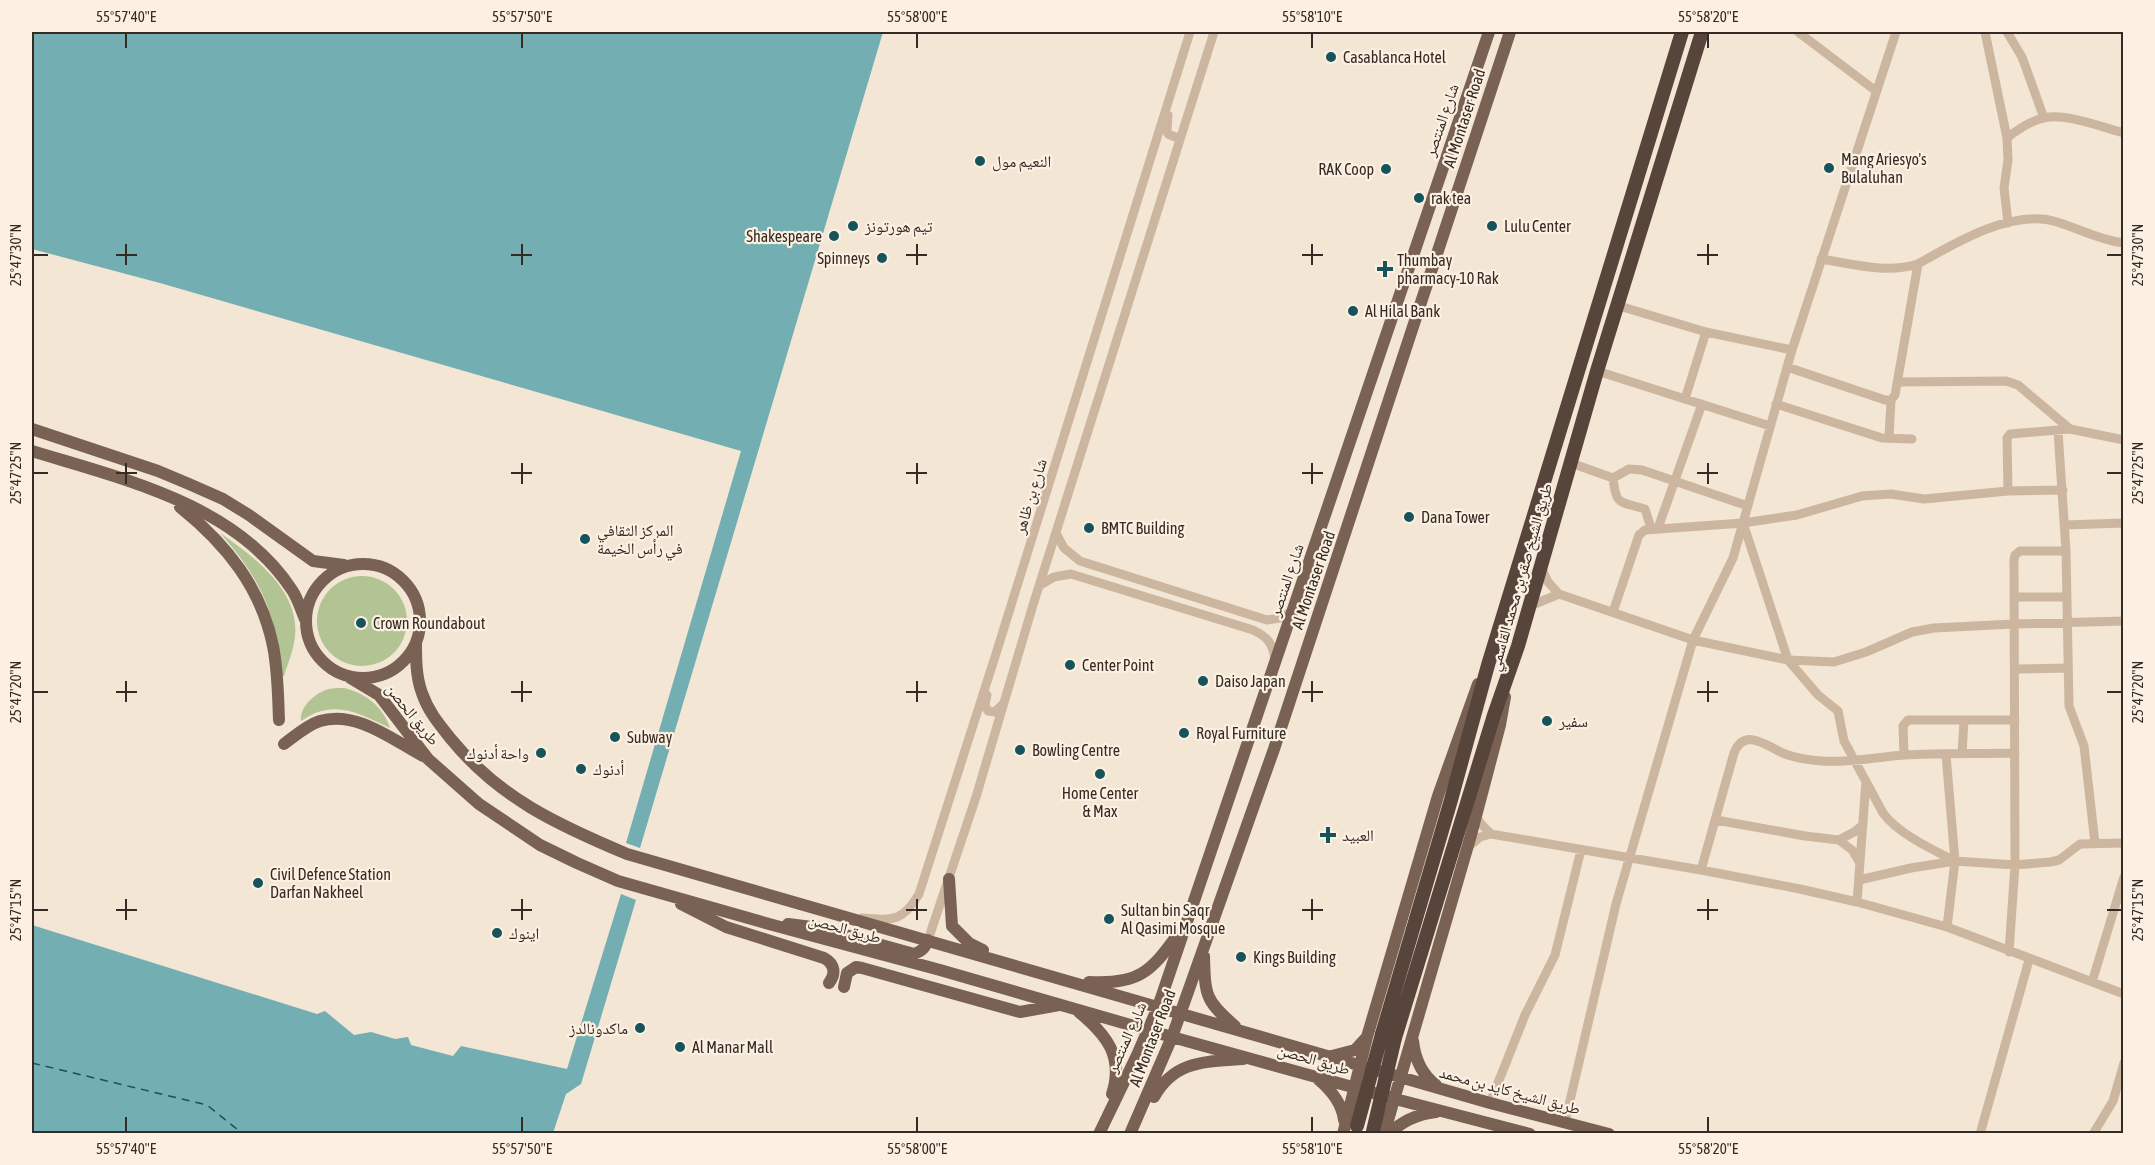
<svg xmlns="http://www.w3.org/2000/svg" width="2155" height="1165" font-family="'Asap Condensed','Noto Naskh Arabic',sans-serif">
<rect width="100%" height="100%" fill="#f3e6d5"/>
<!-- green -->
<path fill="#b2c394" d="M220,533C253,556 300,590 295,636C294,649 288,663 284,676H280C278,614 260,578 220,533Z
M317 621a45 45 0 1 1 90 0a45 45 0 1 1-90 0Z
M344,688C365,693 383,706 390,728C359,713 333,698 301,721C299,707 316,692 329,689C333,688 339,688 344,688Z"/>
<!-- water -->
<path fill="#72aeb2" d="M32,32H883L640,848L626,843L741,451L160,283L32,249Z
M621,894L636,900L581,1084L566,1094L553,1133H32V925L317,1014L325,1011L354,1035L371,1032L395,1039L408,1037L411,1045L453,1056L461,1046L567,1069Z"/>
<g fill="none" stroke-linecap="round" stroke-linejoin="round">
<!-- ferry -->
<path stroke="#16535a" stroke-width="1.5" stroke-dasharray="8 6" stroke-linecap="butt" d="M32,1063L207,1105L243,1134"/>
<!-- minor -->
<path stroke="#ccb6a0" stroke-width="9" d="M1798,32L1876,91
M1985,32L2007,138L2008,160L2004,188L2008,223
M2007,32L2022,57L2044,118
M1168,115L1167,130L1168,134L1180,139
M2007,138C2017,130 2027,123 2040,119C2062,111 2101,127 2124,133
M1821,259C1853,264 1887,274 1918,264C1955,243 2013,208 2057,222C2080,229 2099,240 2124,243
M1616,305L1706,332L1792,350
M1787,367L1885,400H1891
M1597,371L1770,426
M1897,382L2006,381L2018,385L2070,429
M1685,399L1706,332
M1776,404L1882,438L1912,439
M2058,431L2066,551L2069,706L2084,746L2095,843
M1889,438L1891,400L1895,395L1918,264
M1571,463L1613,478L1629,469L1642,470L1748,506
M1613,478C1616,506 1619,501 1645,509L1651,528
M2008,491L2063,490
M1743,523L1788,660L1818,695L1838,711L1844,741L1883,813C1897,833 1933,850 1955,861
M2065,525L2124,523
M1658,528L1702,404
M1056,533L1064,548L1080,561L1267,620L1280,618L1294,610
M1541,567L1548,582L1559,594L1693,640L1788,660L1834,662L1866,652L1912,632L1934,628L2014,624L2124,621
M1040,585L1054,577L1071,574L1253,630C1268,637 1273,644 1275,660
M2014,597H2067
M1530,606L1559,594
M1613,612L1639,535L1645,530L1743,523L1797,515L1862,496L1891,494L1924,499L2008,491L2007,438L2010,434L2070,429L2124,440
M2015,669L2068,668
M987,695L985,705L988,711L995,712L1004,703
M1962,754L1964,720
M1904,755L1903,726L1908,720H2015
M1946,755L1955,861L1947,927
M1476,816L1481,824L1491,834
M1716,820L1805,836L1839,840L1852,850L1860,863
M1839,840L1854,832L1863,825
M1468,847L1480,837L1491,834L1701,870L1800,889L1857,902L1947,927L2124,994
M1701,870L1734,753C1745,726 1768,747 1785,754C1796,758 1809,760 1821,761C1849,763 1876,757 1904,755C1941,753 1978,754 2015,753
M1859,880L1911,868L1955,861L2015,865L2050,862L2059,860L2080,844L2124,843
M1857,902L1866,781
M862,918C892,920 902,923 919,894L994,660L1190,32
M928,940L976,797L1033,605L1214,32
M2009,952L2015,865L2014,560L2015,555L2020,551H2066
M2092,982L2124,877
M1490,1103L1525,1015L1555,955L1581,850
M1565,1122L1616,904L1693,640L1733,558L1792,350L1896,32
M1980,1134L2029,960
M2093,1134L2113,1101L2124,1063"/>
<!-- major -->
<path stroke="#796153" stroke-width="12" d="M32,429L158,471L189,484L223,499L249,515L313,561L344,565
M32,451C123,479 236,504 292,590C298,599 301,610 305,619
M180,507C226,544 261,587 273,646C278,671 278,696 279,720
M306 621a57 57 0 1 1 114 0a57 57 0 1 1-114 0Z
M416,643C416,660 416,677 422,693C428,711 439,724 451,739C499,798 558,825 627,854L1490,1103L1609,1134
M349,677L379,695L428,759L479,804L540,845L577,863L618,881L769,924L940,970L1172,1037L1403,1101L1530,1134
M284,744C295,736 307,725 320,721C356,710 393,740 423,756
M949,879L952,926L969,943L983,950
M681,904L726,927L824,958C835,964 836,974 829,983
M788,924L820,928L914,954C922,951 925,948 928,940
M1204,956C1205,995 1205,1001 1235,1026
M1089,982C1138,985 1151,972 1178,934
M844,987L847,973L856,967L862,968L1020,1012L1059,1005
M1079,1012C1107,1035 1124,1057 1112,1094
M1413,1041C1415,1059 1421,1074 1436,1085
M1332,1056L1355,1050L1366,1038
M1319,1080C1332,1091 1342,1103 1344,1120
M1154,1097C1175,1060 1205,1062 1243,1059
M1099,1134L1138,1053L1158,1007L1489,32
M1130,1134L1172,1037L1274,749L1510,32
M1343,1134L1367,1037L1438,796L1478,684
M1384,1134L1471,835L1500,725L1505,697
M1389,1134C1402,1121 1418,1114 1436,1112"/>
<!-- highway -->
<path stroke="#57443a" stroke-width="14" d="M1382,1034L1451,800L1488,665L1682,32
M1395,1038L1494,715L1518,646L1597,371L1702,32"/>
<!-- highway-bridge -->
<path stroke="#57443a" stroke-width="14" d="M1357,1126L1382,1034
M1373,1131L1395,1038"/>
</g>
<!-- ticks -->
<path fill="none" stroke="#352a24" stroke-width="2" d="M126,33V48M522,33V48M917,33V48M1312,33V48M1708,33V48M126,244V265M522,244V265M917,244V265M1312,244V265M1708,244V265M33,255H48M116,255H137M511,255H532M906,255H927M1302,255H1323M1697,255H1718M2107,255H2122M126,463V484M522,463V484M917,463V484M1312,463V484M1708,463V484M33,473H48M116,473H137M511,473H532M906,473H927M1302,473H1323M1697,473H1718M2107,473H2122M126,681V702M522,681V702M917,681V702M1312,681V702M1708,681V702M33,692H48M116,692H137M511,692H532M906,692H927M1302,692H1323M1697,692H1718M2107,692H2122M126,899V920M522,899V920M917,899V920M1312,899V920M1708,899V920M33,910H48M116,910H137M511,910H532M906,910H927M1302,910H1323M1697,910H1718M2107,910H2122M126,1117V1132M522,1117V1132M917,1117V1132M1312,1117V1132M1708,1117V1132"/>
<!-- markers -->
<g fill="#16535a" stroke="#fbf0e2" stroke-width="2">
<circle cx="1331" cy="57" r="6"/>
<circle cx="980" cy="161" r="6"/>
<circle cx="1829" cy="168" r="6"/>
<circle cx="1386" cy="169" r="6"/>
<circle cx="1419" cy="198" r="6"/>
<circle cx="853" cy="226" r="6"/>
<circle cx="1492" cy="226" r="6"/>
<circle cx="834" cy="236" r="6"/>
<circle cx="882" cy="258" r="6"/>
<path d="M1382 260h6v6h6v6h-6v6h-6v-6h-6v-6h6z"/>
<circle cx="1353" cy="311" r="6"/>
<circle cx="1409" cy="517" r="6"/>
<circle cx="1089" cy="528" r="6"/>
<circle cx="585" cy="539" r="6"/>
<circle cx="361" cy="623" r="6"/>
<circle cx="1070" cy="665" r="6"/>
<circle cx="1203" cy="681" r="6"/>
<circle cx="1547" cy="721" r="6"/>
<circle cx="1184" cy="733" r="6"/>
<circle cx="615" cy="737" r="6"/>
<circle cx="1020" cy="750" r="6"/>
<circle cx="541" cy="753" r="6"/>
<circle cx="581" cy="769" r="6"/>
<circle cx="1100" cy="774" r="6"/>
<path d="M1325 826h6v6h6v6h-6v6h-6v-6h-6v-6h6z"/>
<circle cx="258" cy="883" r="6"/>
<circle cx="1109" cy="919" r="6"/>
<circle cx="497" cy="933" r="6"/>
<circle cx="1241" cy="957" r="6"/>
<circle cx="640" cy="1028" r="6"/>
<circle cx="680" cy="1047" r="6"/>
</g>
<g text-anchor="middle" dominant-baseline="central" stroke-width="4.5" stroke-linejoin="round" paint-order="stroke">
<!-- poi labels -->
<g font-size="16" fill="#352a24" stroke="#fbf0e2" text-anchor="start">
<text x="1343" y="57">Casablanca Hotel</text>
<text x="1841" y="159">Mang Ariesyo's<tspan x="1841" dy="18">Bulaluhan</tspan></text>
<text x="992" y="161">النعيم مول</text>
<text x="1374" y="169" text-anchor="end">RAK Coop</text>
<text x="1431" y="198">rak tea</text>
<text x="865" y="226">تيم هورتونز</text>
<text x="1504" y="226">Lulu Center</text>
<text x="822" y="236" text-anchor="end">Shakespeare</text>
<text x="870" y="258" text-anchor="end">Spinneys</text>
<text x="1397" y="260">Thumbay<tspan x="1397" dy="18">pharmacy-10 Rak</tspan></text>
<text x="1365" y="311">Al Hilal Bank</text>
<text x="1421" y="517">Dana Tower</text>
<text x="1101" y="528">BMTC Building</text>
<text x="597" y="530">المركز الثقافي<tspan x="597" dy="18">في رأس الخيمة</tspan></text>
<text x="373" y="623">Crown Roundabout</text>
<text x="1082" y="665">Center Point</text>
<text x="1215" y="681">Daiso Japan</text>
<text x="1559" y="721">سفير</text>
<text x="1196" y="733">Royal Furniture</text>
<text x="627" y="737">Subway</text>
<text x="1032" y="750">Bowling Centre</text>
<text x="529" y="753" text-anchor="end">واحة أدنوك</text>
<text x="593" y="769">أدنوك</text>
<text x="1100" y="793" text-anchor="middle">Home Center<tspan x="1100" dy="18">&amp; Max</tspan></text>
<text x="1342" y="835">العبيد</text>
<text x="270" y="874">Civil Defence Station<tspan x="270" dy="18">Darfan Nakheel</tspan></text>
<text x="1121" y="910">Sultan bin Saqr<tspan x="1121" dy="18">Al Qasimi Mosque</tspan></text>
<text x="509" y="933">اينوك</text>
<text x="1253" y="957">Kings Building</text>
<text x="628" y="1028" text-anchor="end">ماكدونالدز</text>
<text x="692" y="1047">Al Manar Mall</text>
</g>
<!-- street labels -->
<g font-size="16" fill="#352a24" stroke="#fbf0e2">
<text transform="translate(1464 118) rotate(-72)">Al Montaser Road</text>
<text transform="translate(1441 120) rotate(-71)">شارع المنتصر</text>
<text transform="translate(1030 496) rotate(-73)">شارع بن ظاهر</text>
<text transform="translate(1520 577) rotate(-74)">طريق الشيخ صقر بن محمد القاسمي</text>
<text transform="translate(1286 580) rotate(-71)">شارع المنتصر</text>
<text transform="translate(1313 580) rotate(-71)">Al Montaser Road</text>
<text transform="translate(413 714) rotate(51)">طريق الحصن</text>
<text transform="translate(845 928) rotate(15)">طريق الحصن</text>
<text transform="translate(1126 1037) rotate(-66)">شارع المنتصر</text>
<text transform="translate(1152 1038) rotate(-69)">Al Montaser Road</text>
<text transform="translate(1314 1059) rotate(16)">طريق الحصن</text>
<text transform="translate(1510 1090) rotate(15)">طريق الشيخ كايد بن محمد</text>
</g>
</g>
<!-- border -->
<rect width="2155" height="1165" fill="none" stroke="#fbf0e2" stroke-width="66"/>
<rect x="33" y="33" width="2089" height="1099" fill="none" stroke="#352a24" stroke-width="2"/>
<g font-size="15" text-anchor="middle" fill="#352a24">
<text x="126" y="22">55°57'40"E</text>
<text x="522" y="22">55°57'50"E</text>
<text x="917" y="22">55°58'00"E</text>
<text x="1312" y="22">55°58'10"E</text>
<text x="1708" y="22">55°58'20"E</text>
<text transform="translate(16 255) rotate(-90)" y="5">25°47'30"N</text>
<text transform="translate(2138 255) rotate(-90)" y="5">25°47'30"N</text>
<text transform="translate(16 473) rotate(-90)" y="5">25°47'25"N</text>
<text transform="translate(2138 473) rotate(-90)" y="5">25°47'25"N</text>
<text transform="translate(16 692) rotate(-90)" y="5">25°47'20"N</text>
<text transform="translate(2138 692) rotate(-90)" y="5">25°47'20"N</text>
<text transform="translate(16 910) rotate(-90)" y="5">25°47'15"N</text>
<text transform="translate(2138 910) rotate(-90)" y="5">25°47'15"N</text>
<text x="126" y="1154">55°57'40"E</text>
<text x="522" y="1154">55°57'50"E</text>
<text x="917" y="1154">55°58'00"E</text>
<text x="1312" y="1154">55°58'10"E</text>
<text x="1708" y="1154">55°58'20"E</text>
</g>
</svg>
